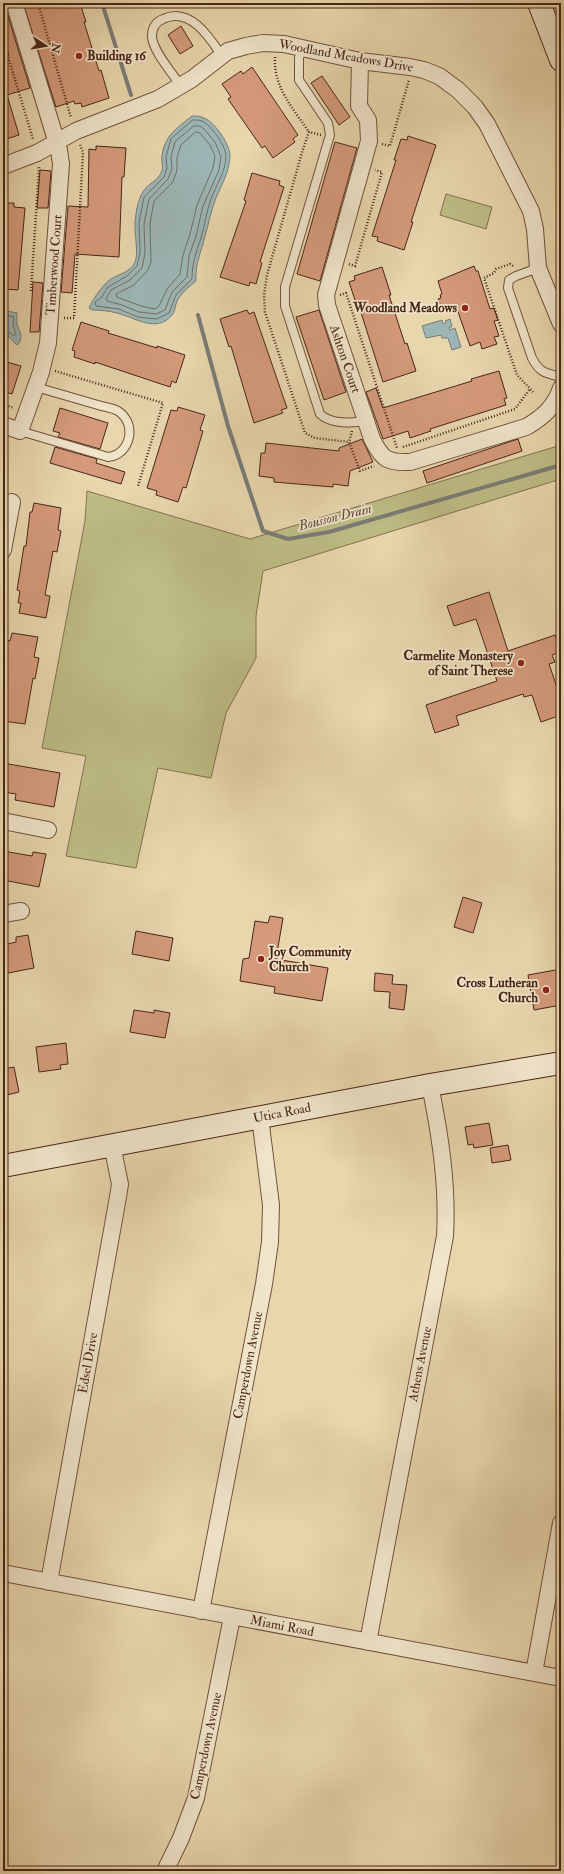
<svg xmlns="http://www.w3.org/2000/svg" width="564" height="1874" font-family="'IM FELL Double Pica',serif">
<rect width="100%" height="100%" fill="#e8d6ad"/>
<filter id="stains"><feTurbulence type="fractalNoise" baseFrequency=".005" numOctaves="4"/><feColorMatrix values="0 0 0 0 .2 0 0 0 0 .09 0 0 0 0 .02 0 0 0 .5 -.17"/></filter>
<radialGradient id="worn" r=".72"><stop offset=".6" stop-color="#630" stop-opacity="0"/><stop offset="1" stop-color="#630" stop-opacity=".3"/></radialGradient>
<!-- green -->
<path fill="#bdbc85" stroke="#83714e" d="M446,194L492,207L486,229L440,215Z
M561,445V479L263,571L256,616V658L226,713L211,778L158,768L136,868L66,856L86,756L42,748L85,521L87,491L250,539Z"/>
<!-- water -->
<path fill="#9cb6b5" stroke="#7b7c76" d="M192,116C196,116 201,116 204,118C215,122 231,146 230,157C229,172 222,184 216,198C211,210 209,223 205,236C201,253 195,263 196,281C189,287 181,293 177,301C175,306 175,312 172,315C157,334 134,317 117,313C109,311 101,310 92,310L89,308C92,300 104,283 111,279C119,274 131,272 135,262C139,252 134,234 135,222C136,212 138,196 146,188C150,183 158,180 161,173C164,167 161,162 162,155C165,135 177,128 192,116Z
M3,310L17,313V324L21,335L20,342L17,345L9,337L3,336Z
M450,319L452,327H449L450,330L455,328L461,347L452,350L448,338H442L441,335L426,338L422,326L442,320L443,324L446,323L445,321Z"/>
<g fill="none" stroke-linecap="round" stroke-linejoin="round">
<!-- shore -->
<path stroke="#726e66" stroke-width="1" d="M193,120C196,120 200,120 202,121C211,125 226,146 226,156C226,171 216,185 211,199C206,212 205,225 201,238C196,253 192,263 192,279L176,295L169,313L157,319L138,317L119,309L96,306L95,302L102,297L108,287L127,276L137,266L140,253L139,223L144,197L164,177L167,168L166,157L171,139Z
M194,126H200L204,129L215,142L221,157L219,170L203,206L196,236L189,256L187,277L172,292L165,310L156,314L139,312L122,305L107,301L106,299L111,290L130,280L142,268L145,253L144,224L149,199L168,179L172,169L171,157L175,142Z
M196,132L200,133L210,145L215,156L213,168L197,205L190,234L183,255L180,274L167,289L159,306L155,309L141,306L117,297L116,294L134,285L148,270L151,262L150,224L154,201L173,182L177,170V158L181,145Z
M3,314L14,317L13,325L16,334L14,336L10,333L3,332"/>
<!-- stream -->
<path stroke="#7b7c76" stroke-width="4" d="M102,3L131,95
M198,315L228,426L263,531L288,539L329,532L561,465"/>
</g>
<!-- building -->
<path fill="#d49a7b" stroke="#492617" d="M23,3H80L86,22H84L99,71L101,70L109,98L82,107L81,103L75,104L74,101L56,107Z
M8,16L30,88L7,95L19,135L3,140V55H9L3,36V18Z
M181,26L193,46L180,54L168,35Z
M252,67L298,135L293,139L295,142L273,158L265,146L262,148L228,99L231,97L222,84L241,71L243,74Z
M322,76L350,117L339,125L311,83Z
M408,136L436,145L411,222H413L404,250L377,241L378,237L372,236L396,160H394L401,139L407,140Z
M335,142L357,148L320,281L297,274Z
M96,146L126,148L124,177H122L119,257L75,254L72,293L61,292L68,206L88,207L89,149L96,150Z
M40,170L51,171L48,208H37Z
M252,173L280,181L279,185L284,187L260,262L262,263L256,284L250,282L249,286L220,277L246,201L244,200Z
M3,203H14V207L25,208L18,290L3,289Z
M474,266L476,271H478L490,309L494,308L498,320L494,321L499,336L494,337L497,344L482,349L480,342L470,346L457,309L446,313L444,308L442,309L438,299L441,298L440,295L442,294L438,281Z
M382,267L391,295H389L405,344L407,343L416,371L383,382L358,303H356L349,282L355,280L354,276Z
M33,282L43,283L39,332H30Z
M247,310L249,314L254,312L287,408L281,410L283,413L254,423L231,346L229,347L220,319Z
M319,310L346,392L324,400L296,317Z
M81,322L109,331L108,333L157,348V346L185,355L176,383L172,381L170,387L95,362V364L74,357L75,351L72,350Z
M3,361L21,366L12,394L3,391Z
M499,371L507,398L504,399L506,405L430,429L431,431L410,438L408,431L383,439L366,392L376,388L383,408L472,381L471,379Z
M178,407L205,415L200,430L203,431L186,488L183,487L178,502L156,495L157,491L147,488L171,410L177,411Z
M60,408L108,423L100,449L58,437L60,433L53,431Z
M362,439L373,462L350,471L348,486L333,484V487L274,482V478L259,476L261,453H265L266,443L339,451V448Z
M518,439L522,451L427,483L423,471Z
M55,447L97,459L96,463L125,472L121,484L50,463Z
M34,503L61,508L58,530L61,531L57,552L53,551L45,595L50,596L46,618L19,613L21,603H18L20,591L17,590L24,546H26L30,512H32Z
M489,592L508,651L555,635L561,652L552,655L555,662L549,664L561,699V715L541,722L532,695L524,697L523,694L456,716L459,725L435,733L426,705L497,681L476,619L454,626L447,606Z
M12,633L38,637L34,657L39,658L35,679L33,678L25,724L3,721V677L7,653H6L7,640L10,641Z
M3,763L60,773L54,807L15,800L16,794L3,792Z
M3,851L32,856L33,852L46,854L39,887L3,880Z
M463,897L482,903L473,933L454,927Z
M270,916L283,918L276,959L328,968L322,1001L274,993L275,987L240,981L243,959L249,958L255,921L268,923Z
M136,931L173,938L169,961L132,954Z
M28,935L34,968L3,974V945L16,942V937Z
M561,969V1005L534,1010L528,975Z
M375,973L393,975L392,984L407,985L404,1010L389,1008L390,992L374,991Z
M134,1010L154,1013V1010L170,1013L165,1038L130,1032Z
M66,1043L68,1064L60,1065L61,1069L39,1072L36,1047Z
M14,1067L19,1092L3,1096V1069Z
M489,1123L493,1145L474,1148L473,1144L468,1145L465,1127Z
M508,1145L511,1160L492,1163L490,1148Z"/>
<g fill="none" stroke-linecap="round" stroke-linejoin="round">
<defs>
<path id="lane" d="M302,48L299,58V80L328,123L330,135L285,287V306L320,414C330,424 353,424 366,420
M181,86C173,74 152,50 152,36C152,28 156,22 163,19C190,6 210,38 222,56
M538,268L516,276L509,280L508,288L532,358C540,373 545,373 561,377
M20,431L108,457C130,455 138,424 118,411C113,408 104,407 98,405C77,399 56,393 36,387"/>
<path id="street" d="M360,61L359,106L368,120L369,141L326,295L327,305L372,439C382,459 387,463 410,462L526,427C542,418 555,407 561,388
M3,166L37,153L76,131L158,99L192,79L228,51L246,46L263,43L284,44L360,61L410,67L424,70L439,76L458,90L475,107L487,124L531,211L535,229L538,268L561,324
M3,425L20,431L41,372L48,343L61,164L59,150L16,9L11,3
M3,550L12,502
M3,821L48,830
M3,914L21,911
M3,1573L561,1678
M49,1582L118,1197L120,1184L112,1145
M201,1611L264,1284L270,1242L271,1205L260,1117
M368,1642L445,1236C448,1184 440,1135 430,1085
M534,1673L561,1523
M165,1871L181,1838L196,1798L232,1617"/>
<path id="secondary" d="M539,3L561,60
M3,1166L430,1085L561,1063"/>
</defs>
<!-- lane casing -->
<use href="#lane" stroke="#71523c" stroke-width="10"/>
<!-- street casing -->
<use href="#street" stroke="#71523c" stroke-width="18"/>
<!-- secondary casing -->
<use href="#secondary" stroke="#492617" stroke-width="24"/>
<!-- path -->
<path stroke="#492617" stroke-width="2.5" stroke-dasharray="1 2" stroke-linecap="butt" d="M38,3L71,118
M3,40L33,139
M275,57C273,87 293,108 309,132
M321,135L309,132L303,149L267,275L264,295L265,312L305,433L315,438L349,442
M382,144L390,146L409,80
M349,264L355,266L382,172L375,170
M513,266L510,264L496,269L494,273L484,278L517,375L533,392
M31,291L39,167
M340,295L346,293L397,448
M64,318H74L83,152L80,145
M55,371L163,403L138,486
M3,404L14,408
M352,431L349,442L360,471L374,466
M403,447L515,409L530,389"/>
<!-- lane -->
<use href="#lane" stroke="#f0e4ca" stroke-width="8"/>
<!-- street -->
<use href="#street" stroke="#f0e4ca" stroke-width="16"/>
<!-- secondary -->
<use href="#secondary" stroke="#f0e4ca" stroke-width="22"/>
</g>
<!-- markers -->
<g fill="#8f2418" stroke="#f0e4ca" stroke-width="1.5">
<circle cx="79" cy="56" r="4"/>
<circle cx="465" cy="308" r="4"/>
<circle cx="521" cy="663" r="4"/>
<circle cx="261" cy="959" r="4"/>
<circle cx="546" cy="990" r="4"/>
</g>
<g text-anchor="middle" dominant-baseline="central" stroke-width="3.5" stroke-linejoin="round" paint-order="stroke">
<!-- poi labels -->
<g font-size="13" font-weight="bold" fill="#492617" stroke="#f0e4ca" text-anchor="end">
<text x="87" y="56" text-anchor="start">Building 16</text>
<text x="457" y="308">Woodland Meadows</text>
<text x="513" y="656">Carmelite Monastery<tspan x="513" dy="15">of Saint Therese</tspan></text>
<text x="269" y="952" text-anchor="start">Joy Community<tspan x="269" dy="15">Church</tspan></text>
<text x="538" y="983">Cross Lutheran<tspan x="538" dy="15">Church</tspan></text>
</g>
<!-- street labels -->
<g font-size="13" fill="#492617" stroke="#f0e4ca">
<text transform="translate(346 56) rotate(10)">Woodland Meadows Drive</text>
<text transform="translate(54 265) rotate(-86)">Timberwood Court</text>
<text transform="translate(345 359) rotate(71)">Ashton Court</text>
<text transform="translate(282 1113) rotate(-11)">Utica Road</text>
<text transform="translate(88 1363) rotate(-80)">Edsel Drive</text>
<text transform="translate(420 1364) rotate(-79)">Athens Avenue</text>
<text transform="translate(248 1365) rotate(-79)">Camperdown Avenue</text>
<text transform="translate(282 1626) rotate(11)">Miami Road</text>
<text transform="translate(206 1746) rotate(-78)">Camperdown Avenue</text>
</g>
<!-- water labels -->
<g font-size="14" font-style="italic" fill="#5e4a3e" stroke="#f0e4ca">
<text transform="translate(335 517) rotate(-14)">Bousson Drain</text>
</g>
</g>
<!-- margin -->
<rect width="564" height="1874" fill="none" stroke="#e8d6ad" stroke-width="16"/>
<rect x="4" y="4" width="556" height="1866" fill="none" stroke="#492617" stroke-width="2"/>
<rect x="8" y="8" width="548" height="1858" fill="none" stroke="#492617"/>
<!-- north arrow -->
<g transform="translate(46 46) rotate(102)" stroke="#f0e4ca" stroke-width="3" paint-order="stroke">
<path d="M0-3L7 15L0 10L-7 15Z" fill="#492617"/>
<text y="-6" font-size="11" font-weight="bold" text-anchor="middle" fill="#492617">N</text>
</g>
<rect width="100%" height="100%" filter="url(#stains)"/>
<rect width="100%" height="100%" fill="url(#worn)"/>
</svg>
